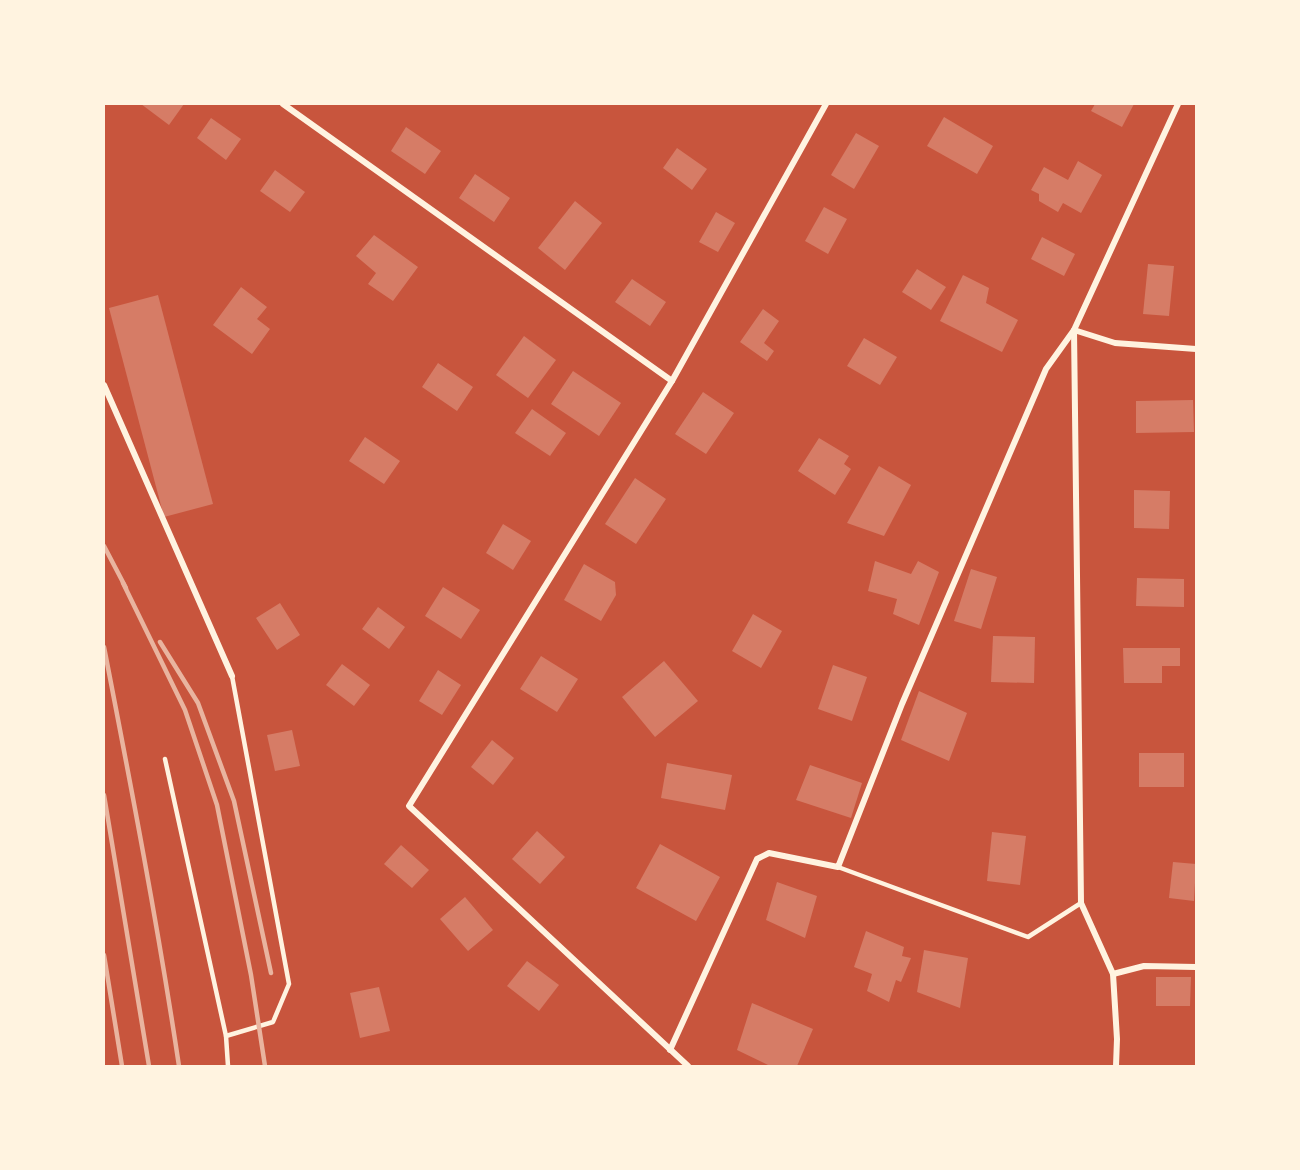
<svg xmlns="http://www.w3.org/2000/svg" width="1300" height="1170" font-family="'Nunito Sans',sans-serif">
<rect width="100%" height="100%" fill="#c8553d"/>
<!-- building -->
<g fill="#d67c66">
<path d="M141,104H184L169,125Z"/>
<path d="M1095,104H1134L1122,127L1091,111Z"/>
<path d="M944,117L993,146L977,174L927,146Z"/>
<path d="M211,118L241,139L226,160L197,138Z"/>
<path d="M406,127L441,151L425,174L391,151Z"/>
<path d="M856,133L879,146L854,189L831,175Z"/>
<path d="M677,148L707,169L692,190L663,168Z"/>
<path d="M1078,161L1102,175L1081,213L1063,203L1058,212L1039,201V194L1031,190L1044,167L1068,180Z"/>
<path d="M275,170L305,192L290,212L260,191Z"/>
<path d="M475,174L510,198L494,222L459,198Z"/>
<path d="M575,201L602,223L565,270L538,248Z"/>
<path d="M824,207L847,219L828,254L805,241Z"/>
<path d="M716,212L735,223L718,252L699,242Z"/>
<path d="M374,235L418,267L393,301L368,284L376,273L356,256Z"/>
<path d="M1042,237L1075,254L1064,276L1031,259Z"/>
<path d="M1148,264L1174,266L1169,316L1143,314Z"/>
<path d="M917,269L946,287L931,310L902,292Z"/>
<path d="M963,275L989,288L986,303L1018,320L1002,352L940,321Z"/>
<path d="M632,279L666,302L650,326L615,302Z"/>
<path d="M241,287L267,307L257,319L270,329L252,354L213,325Z"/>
<path d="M158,295L213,504L164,517L109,308Z"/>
<path d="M763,309L779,321L764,343L774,351L767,361L740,342Z"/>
<path d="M524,336L556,360L528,398L496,375Z"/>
<path d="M864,338L897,357L880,385L847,366Z"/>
<path d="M438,363L473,387L457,411L422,387Z"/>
<path d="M573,371L621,403L599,436L551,404Z"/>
<path d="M703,392L734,413L706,454L675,434Z"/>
<path d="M1193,400L1194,432L1136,433V401Z"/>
<path d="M532,409L566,433L550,456L515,433Z"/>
<path d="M365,437L400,461L384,484L349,461Z"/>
<path d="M819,438L849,456L844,464L851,469L835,495L798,471Z"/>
<path d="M879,466L911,485L884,536L847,523Z"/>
<path d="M635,478L666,499L636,544L605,524Z"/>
<path d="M1134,490L1170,491L1169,529L1134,528Z"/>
<path d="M503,524L531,541L513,570L486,553Z"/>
<path d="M875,561L911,574L918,561L939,572L919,625L893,614L897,599L868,591Z"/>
<path d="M584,564L615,582L616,595L601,621L564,600Z"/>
<path d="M971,569L997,577L981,629L954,621Z"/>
<path d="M1137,578L1184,579V607L1136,606Z"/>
<path d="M443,587L480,610L461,639L425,616Z"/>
<path d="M280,603L300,635L277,650L256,618Z"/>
<path d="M378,607L405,627L389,649L362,629Z"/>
<path d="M753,614L782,631L761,668L732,651Z"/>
<path d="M993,636L1035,637L1034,683L991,682Z"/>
<path d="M1123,648H1180V666H1162V683H1124Z"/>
<path d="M541,656L578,679L557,712L520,689Z"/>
<path d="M664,661L698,701L655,737L622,697Z"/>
<path d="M342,664L370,685L354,706L326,685Z"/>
<path d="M833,665L867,677L852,721L818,709Z"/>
<path d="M438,670L461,685L442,715L419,701Z"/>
<path d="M919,691L967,713L949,761L901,740Z"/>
<path d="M292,730L300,766L275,771L267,735Z"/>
<path d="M492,740L514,758L493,785L471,767Z"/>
<rect x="1139" y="753" width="45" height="34"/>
<path d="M667,763L732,775L725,810L661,798Z"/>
<path d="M810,765L862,783L851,818L796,800Z"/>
<path d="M537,831L565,857L540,884L512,859Z"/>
<path d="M992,832L1026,836L1020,885L987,881Z"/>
<path d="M660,844L720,877L696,921L636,888Z"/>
<path d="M401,845L429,870L412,888L384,864Z"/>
<path d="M1173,862L1196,864L1194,901L1169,898Z"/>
<path d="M777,882L817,896L805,938L766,920Z"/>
<path d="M465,897L493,930L468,951L440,919Z"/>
<path d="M866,931L904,947L902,956L911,958L901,982L896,980L889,1002L867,991L872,974L854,967Z"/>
<path d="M924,950L968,958L960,1008L917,992Z"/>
<path d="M527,961L559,985L539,1011L507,986Z"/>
<path d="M1156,977H1191L1190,1006H1156Z"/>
<path d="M379,987L390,1031L360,1038L350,993Z"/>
<path d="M752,1003L813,1029L797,1066H770L737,1050Z"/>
</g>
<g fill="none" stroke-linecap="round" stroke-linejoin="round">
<!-- service -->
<g stroke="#fff3e0" stroke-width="4.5">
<path d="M165,759L226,1036"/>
<path d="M838,867L1028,937L1081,903"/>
<path d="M228,1066L226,1036L273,1022L289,984L232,676"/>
</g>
<!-- minor -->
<g stroke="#fff3e0" stroke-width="6">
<path d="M283,104L672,381"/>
<path d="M104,385L232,676"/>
<path d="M1113,974L1144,966L1196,967"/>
<path d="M670,1050L757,859L769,853L838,867L902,704L1046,369L1074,330L1115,343L1196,349"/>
<path d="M688,1066L409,806L672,381L826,104"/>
<path d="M1116,1066L1117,1039L1113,974L1081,903L1074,330L1178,104"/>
</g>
<!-- rail -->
<g stroke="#e9b49f" stroke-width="4.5">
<path d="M104,546L126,588"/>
<path d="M123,583L185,710L217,805L251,975L265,1066"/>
<path d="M160,642L198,703L234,801L271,973"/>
<path d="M104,647C131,786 158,926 179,1066"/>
<path d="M104,795L149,1066"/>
<path d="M104,955L122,1066"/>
</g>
</g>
<!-- border -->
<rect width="1300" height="1170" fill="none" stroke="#fff3e0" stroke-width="210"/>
</svg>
